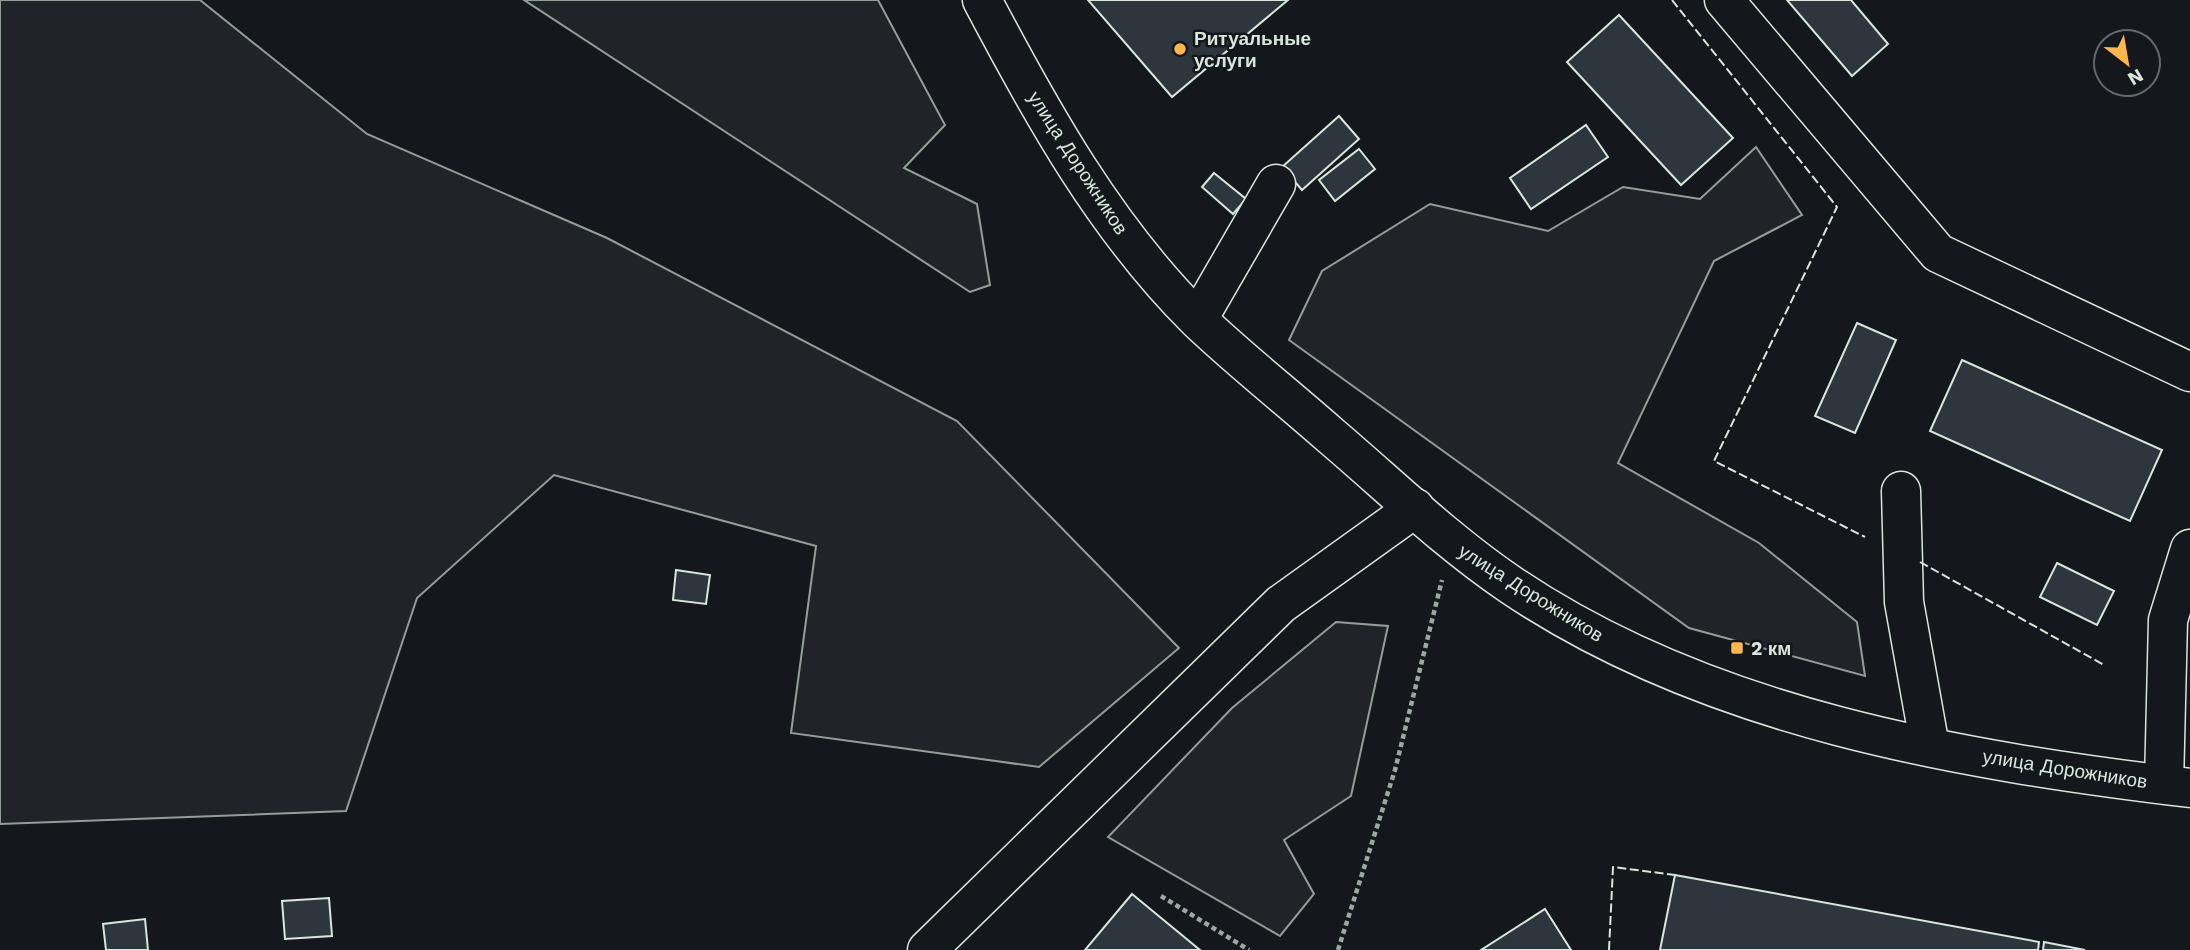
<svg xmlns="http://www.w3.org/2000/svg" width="2190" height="950" font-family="'Work Sans',sans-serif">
<rect width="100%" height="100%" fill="#14181c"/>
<!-- green -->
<g fill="#202428" stroke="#939e99" stroke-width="2">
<path d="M0,0H200L367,134L607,238L957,421L1179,648L1039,767L791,733L816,546L554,475L417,598L346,811L0,824Z"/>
<path d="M524,0H878L945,125L904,168L977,204L990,285L970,292Z"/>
<path d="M1756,147L1802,215L1714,261L1618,463L1759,543L1857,622L1865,676L1689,628L1289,340L1322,271L1430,204L1548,231L1623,187L1700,199Z"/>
<path d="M1336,622L1388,626L1351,796L1284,840L1314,894L1280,936L1108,837L1232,708Z"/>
</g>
<!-- building -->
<g fill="#2c363c" stroke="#d8e6dc" stroke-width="2">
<path d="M1088,0H1288L1172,97Z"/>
<path d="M1787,0H1851L1888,44L1852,76Z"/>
<path d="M1619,15L1733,138L1681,185L1567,62Z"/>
<path d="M1339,116L1359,139L1302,190L1282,167Z"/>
<path d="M1586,125L1608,157L1531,209L1510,178Z"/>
<path d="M1359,149L1375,169L1335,201L1319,180Z"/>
<path d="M1214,173L1246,199L1233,214L1202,187Z"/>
<path d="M1857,323L1896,340L1855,433L1815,416Z"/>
<path d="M1962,360L2162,450L2130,521L1930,431Z"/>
<path d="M2057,563L2114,591L2097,625L2040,597Z"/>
<path d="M676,570L710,575L706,604L673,600Z"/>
<path d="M1675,875L2039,942L2038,950H1660Z"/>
<path d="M1132,894L1200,950H1085Z"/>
<path d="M329,898L332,936L285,939L282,901Z"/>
<path d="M1545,909L1571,950H1481Z"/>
<path d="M145,919L148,950H106L103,924Z"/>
<path d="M2044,942L2085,950H2043Z"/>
</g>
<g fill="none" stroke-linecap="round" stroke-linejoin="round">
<defs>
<g id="minor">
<path d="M982,0C1042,114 1106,229 1198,320C1240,360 1287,397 1330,435C1390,486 1446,541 1511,585C1708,718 1958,760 2190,788"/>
<path d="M1724,0L1938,253L2190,372"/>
<path d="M1198,319L1276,184"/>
<path d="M1901,491L1904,602L1930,747"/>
<path d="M2164,784L2168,620L2190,549"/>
<path d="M927,950L1281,604L1415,508"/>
</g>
</defs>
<!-- minor casing -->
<use href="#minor" stroke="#d8e6dc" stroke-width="41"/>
<!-- path -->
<g stroke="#9da8a2" stroke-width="4.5" stroke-dasharray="5 3.5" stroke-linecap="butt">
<path d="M1161,896L1249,950"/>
<path d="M1338,950L1395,770L1442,580"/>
</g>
<!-- minor -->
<use href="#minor" stroke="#14181c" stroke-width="38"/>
<!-- fence -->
<g stroke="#d8e6dc" stroke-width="2" stroke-dasharray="9 3.5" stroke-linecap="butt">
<path d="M1672,0L1837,207L1714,461L1865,537"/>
<path d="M1920,562L2104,665"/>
<path d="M1609,950L1613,867L1675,875"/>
</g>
</g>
<!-- markers -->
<g fill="#ffb74d" stroke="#14181c" stroke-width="2.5">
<circle cx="1180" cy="49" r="7"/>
<rect x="1730" y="641" width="14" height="14" rx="3.5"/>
</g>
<g text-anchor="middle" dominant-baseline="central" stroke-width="5" stroke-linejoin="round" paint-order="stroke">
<!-- poi labels -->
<g font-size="19" font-weight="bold" fill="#d8e6dc" stroke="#14181c" text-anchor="start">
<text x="1194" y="38">Ритуальные<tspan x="1194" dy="22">услуги</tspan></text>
<text x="1751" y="648">2 км</text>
</g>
<!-- street labels -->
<g font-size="19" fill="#d8e6dc" stroke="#14181c">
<text transform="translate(1078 163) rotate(57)">улица Дорожников</text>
<text transform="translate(1531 593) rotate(32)">улица Дорожников</text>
<text transform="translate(2065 769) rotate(9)">улица Дорожников</text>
</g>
</g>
<!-- north arrow -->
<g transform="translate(2127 63) rotate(149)"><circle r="33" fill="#14181c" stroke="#626a69" stroke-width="2"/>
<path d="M0-5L12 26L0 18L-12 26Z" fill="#ffb74d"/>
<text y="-10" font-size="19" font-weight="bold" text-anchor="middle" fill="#d8e6dc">N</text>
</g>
</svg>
